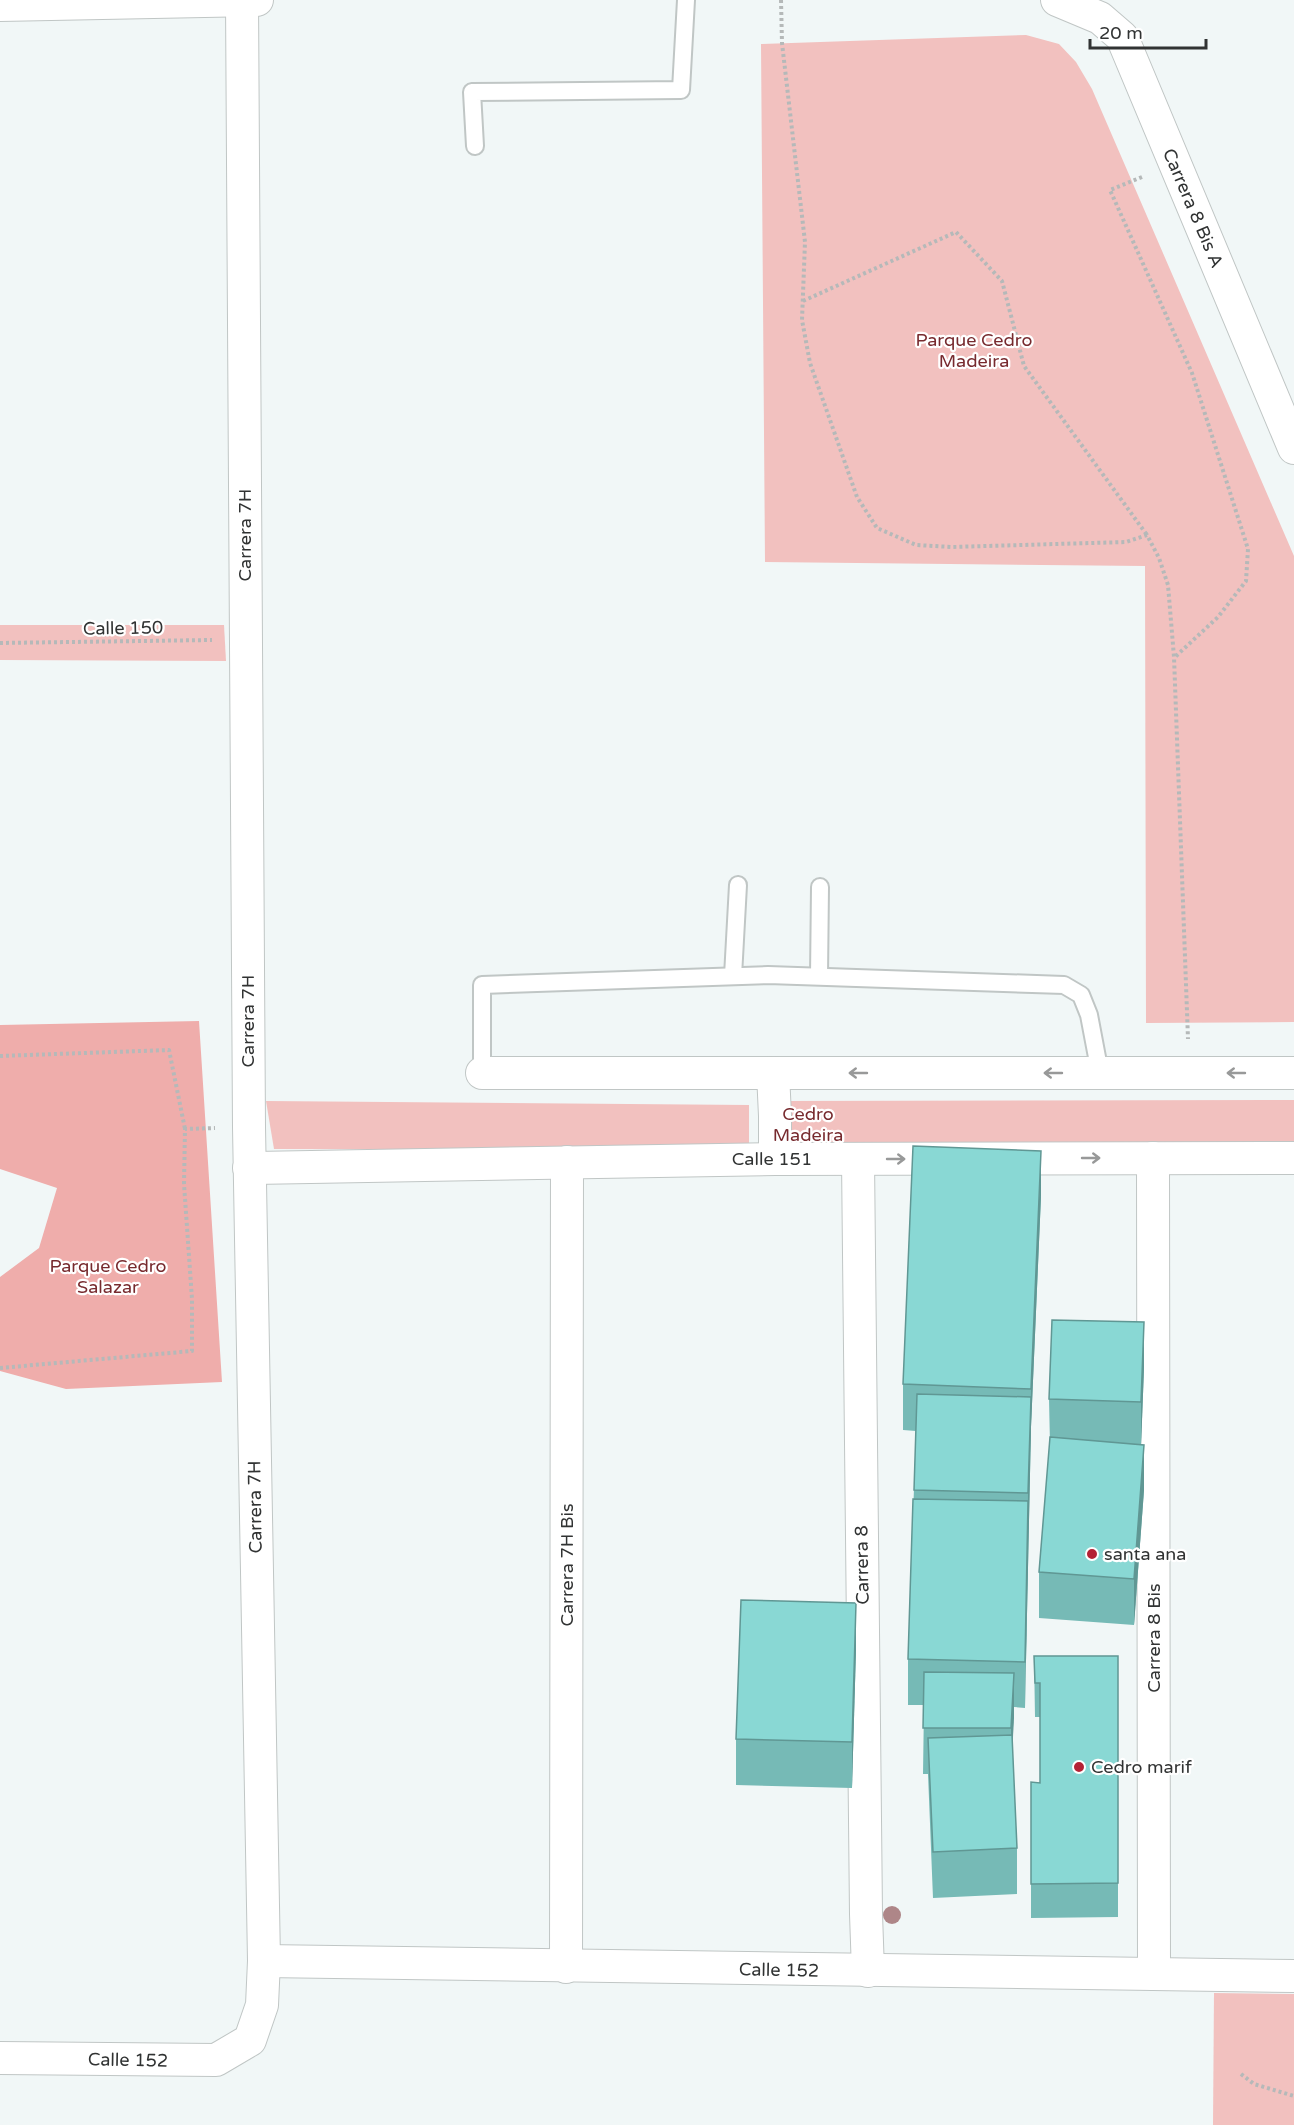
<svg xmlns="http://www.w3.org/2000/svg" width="1294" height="2125" font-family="'Varela Round',sans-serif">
<rect width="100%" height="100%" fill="#f1f7f7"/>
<!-- green -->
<g fill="#f2c1bf">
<path d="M1026,35L1059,44L1076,62L1092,89L1294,556V1022L1146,1023L1145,566L765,562L761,44Z"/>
<path d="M0,625H224L226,661L0,660Z"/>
<path d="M1294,1100V1142L788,1146L781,1101Z"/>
<path d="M266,1101L749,1105V1150L274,1149Z"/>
<path d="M1214,1993L1294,1994V2125H1213Z"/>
</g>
<!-- forest -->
<path fill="#efadab" d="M199,1021L222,1382L66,1389L0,1371V1277L39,1248L57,1188L0,1169V1025Z"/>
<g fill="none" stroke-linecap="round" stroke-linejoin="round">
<defs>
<g id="lane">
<path d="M475,146L472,92L681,90L686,0"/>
<path d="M733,976L738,885"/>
<path d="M819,976L820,887"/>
<path d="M482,1073V985L768,975L1064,985L1081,995L1089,1015L1100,1073"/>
</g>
<g id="street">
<path d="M1057,0L1100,18L1122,37L1294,448"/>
<path d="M0,5L257,0"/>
<path d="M482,1073H1294"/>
<path d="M773,1073L775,1116V1159"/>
<path d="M1153,1158L1154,1974"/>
<path d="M858,1159L866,1914L868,1971"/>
<path d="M249,1168L775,1159L1294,1158"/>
<path d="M264,1961L1294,1976"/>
<path d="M566,1967L567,1162"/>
<path d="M0,2058L216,2060L250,2040L262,2005L264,1961L249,1127L242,0"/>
</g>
</defs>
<!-- lane casing -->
<use href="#lane" stroke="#c0c6c5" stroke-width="20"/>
<!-- street casing -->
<use href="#street" stroke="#c0c6c5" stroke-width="34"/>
<!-- path -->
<g stroke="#b5b9b9" stroke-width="4" stroke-dasharray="3 3" stroke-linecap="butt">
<path d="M781,0L782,43L805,242L802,320L810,363L857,497L877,528L916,545L952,547L1126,542L1147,535L1159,558L1168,585L1174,657L1188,1039"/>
<path d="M1142,177L1110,190L1192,373L1248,549L1246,581L1218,617L1175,657"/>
<path d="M803,301L956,232L1002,281L1024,366L1147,535"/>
<path d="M0,643L212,640"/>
<path d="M0,1056L169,1050L185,1129"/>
<path d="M0,1368L192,1351V1299L184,1184L185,1129L215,1128"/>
<path d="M1241,2074L1254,2084L1294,2096"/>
</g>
<!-- lane -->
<use href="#lane" stroke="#fff" stroke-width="16"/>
<!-- street -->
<use href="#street" stroke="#fff" stroke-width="32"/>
</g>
<!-- trees -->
<circle fill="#ae8688" cx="892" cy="1915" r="9"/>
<!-- wall -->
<g fill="#76bab6">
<path d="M1041,1196L1031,1427L1025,1708L1014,1707L1012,1752L1017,1848V1894L933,1898L928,1774H923L924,1705H908V1659L916,1431L903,1430V1384Z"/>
<path d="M1144,1368L1141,1444L1144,1490L1134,1625L1039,1618V1572L1050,1445L1049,1399Z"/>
<path d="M856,1649L852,1788L736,1785V1739Z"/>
<path d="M1034,1656H1118V1917L1031,1918V1782L1040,1783V1717H1035Z"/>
</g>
<!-- shaded-wall -->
<g fill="#609794">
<path d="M1041,1151V1196L1031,1427L1025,1708L1028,1493L1031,1389Z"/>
<path d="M1144,1322V1368L1141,1448V1402Z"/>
<path d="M1144,1445V1490L1134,1625V1579Z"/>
<path d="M856,1603V1649L852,1788V1742Z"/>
<path d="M1014,1673V1718L1011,1774V1728Z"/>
</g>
<!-- building -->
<g fill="#89d8d4" stroke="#609794" stroke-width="1.5">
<path d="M913,1146L1041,1151L1031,1389L903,1384Z"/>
<path d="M1052,1320L1144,1322L1141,1402L1049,1399Z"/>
<path d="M917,1394L1031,1397L1028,1493L914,1490Z"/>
<path d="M1050,1437L1144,1445L1134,1579L1039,1572Z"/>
<path d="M913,1499L1028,1501L1025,1662L908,1659Z"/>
<path d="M741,1600L856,1603L852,1742L736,1739Z"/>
<path d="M1034,1656H1118V1883L1031,1884V1782L1040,1783V1683H1035Z"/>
<path d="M924,1672L1014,1673L1011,1728H923Z"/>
<path d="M1012,1735L1017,1848L933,1852L928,1738Z"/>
</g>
<!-- one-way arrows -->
<defs><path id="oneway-shaft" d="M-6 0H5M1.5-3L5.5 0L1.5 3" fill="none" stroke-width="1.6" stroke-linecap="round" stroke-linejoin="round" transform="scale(1.5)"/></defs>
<g stroke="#989999">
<use href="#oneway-shaft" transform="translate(858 1073) rotate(180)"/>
<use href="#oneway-shaft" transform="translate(1053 1073) rotate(180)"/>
<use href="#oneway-shaft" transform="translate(1236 1073) rotate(-180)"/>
<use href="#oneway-shaft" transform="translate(1091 1158)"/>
<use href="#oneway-shaft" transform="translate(896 1159)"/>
</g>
<!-- markers -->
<g fill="#b42235" stroke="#fff" stroke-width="2">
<circle cx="1092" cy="1554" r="6"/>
<circle cx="1079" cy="1767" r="6"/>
</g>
<g text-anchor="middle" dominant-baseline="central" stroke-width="4.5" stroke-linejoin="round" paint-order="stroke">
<!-- street labels -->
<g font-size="18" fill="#313333" stroke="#fff">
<text transform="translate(1193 208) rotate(67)">Carrera 8 Bis A</text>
<text transform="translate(245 535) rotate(-90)">Carrera 7H</text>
<text transform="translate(123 628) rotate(-1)">Calle 150</text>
<text transform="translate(248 1021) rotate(-90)">Carrera 7H</text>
<text x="772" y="1159">Calle 151</text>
<text transform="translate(255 1507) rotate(-91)">Carrera 7H</text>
<text transform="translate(567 1565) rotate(-90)">Carrera 7H Bis</text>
<text transform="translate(862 1565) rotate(-91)">Carrera 8</text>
<text transform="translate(1154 1638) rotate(-90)">Carrera 8 Bis</text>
<text transform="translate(779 1970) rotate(1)">Calle 152</text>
<text transform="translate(128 2060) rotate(1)">Calle 152</text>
</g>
<!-- park labels -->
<g font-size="18" fill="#772a2e" stroke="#fff">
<text x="974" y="340">Parque Cedro<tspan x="974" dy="21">Madeira</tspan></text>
<text x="808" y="1114">Cedro<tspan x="808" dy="21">Madeira</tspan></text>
<text x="108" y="1266">Parque Cedro<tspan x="108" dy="21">Salazar</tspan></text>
</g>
<!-- poi labels -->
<g font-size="18" fill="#313333" stroke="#fff" text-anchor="start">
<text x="1104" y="1554">santa ana</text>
<text x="1091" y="1767">Cedro marif</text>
</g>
</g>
<!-- scale -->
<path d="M1090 39v9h116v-9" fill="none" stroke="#313333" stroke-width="3"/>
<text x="1099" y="39" font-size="18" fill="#313333" stroke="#ffffff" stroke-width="4.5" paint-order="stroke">20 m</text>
</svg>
